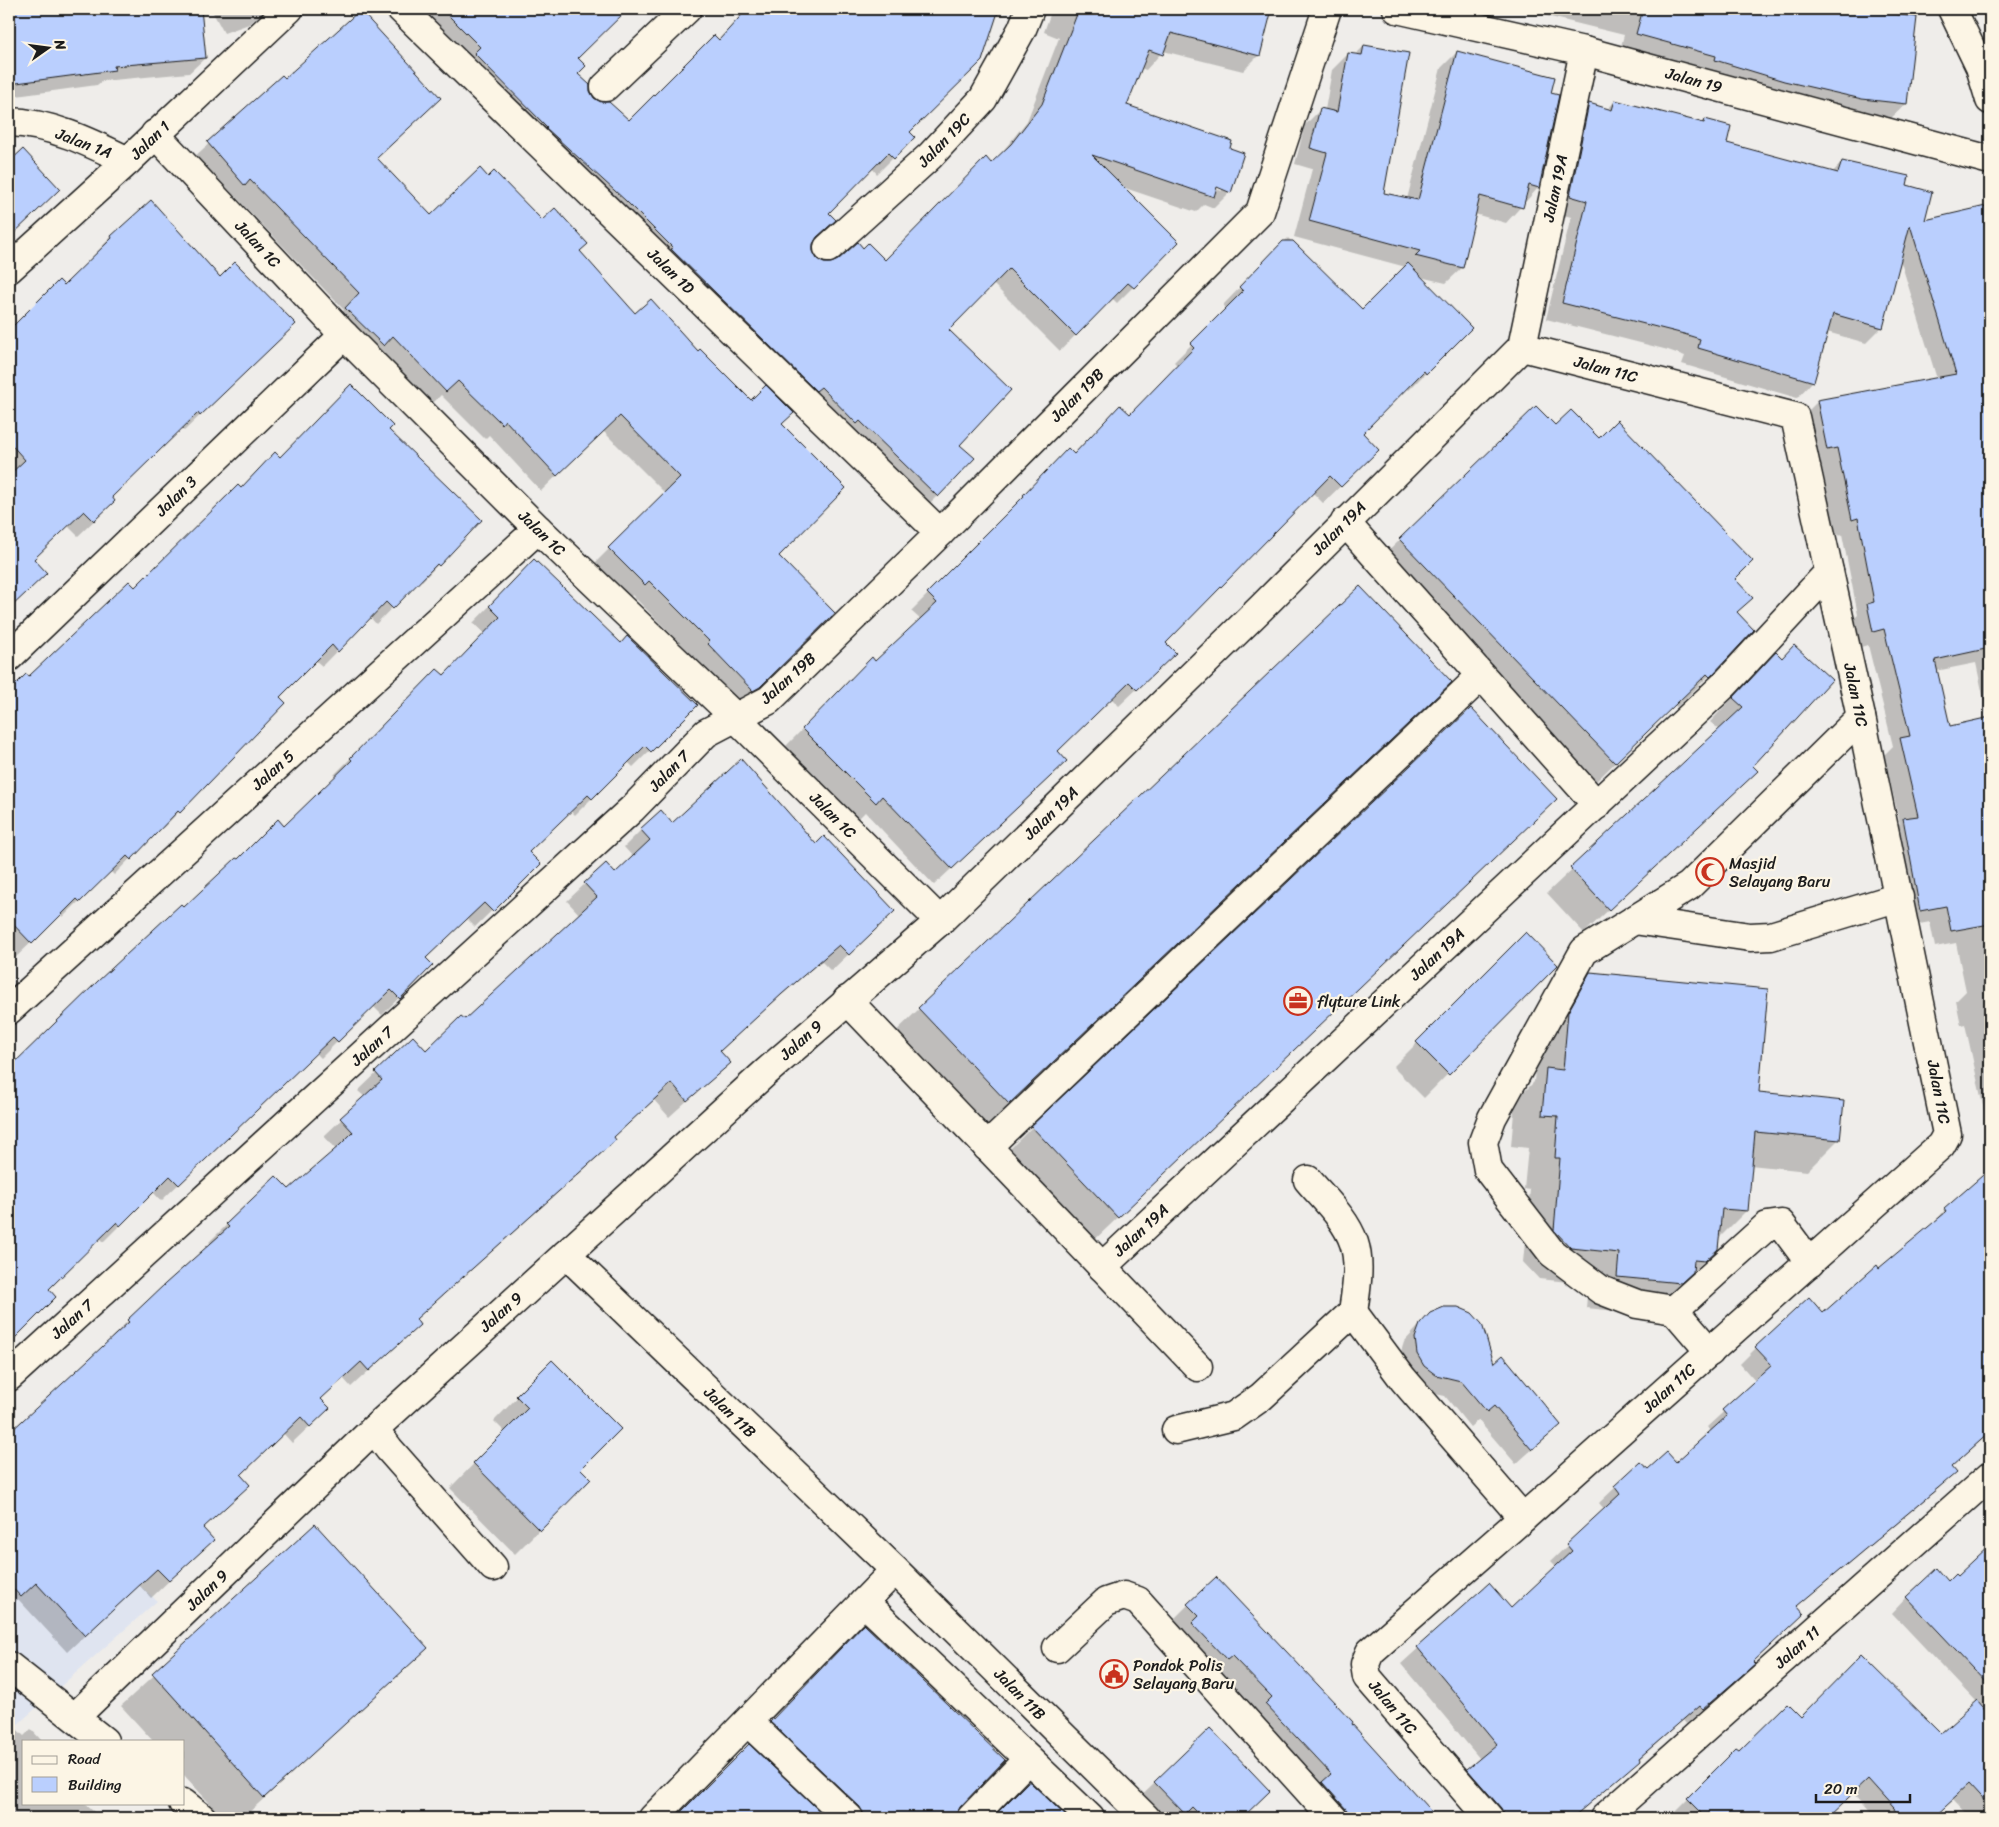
<svg xmlns="http://www.w3.org/2000/svg" width="1999" height="1827" font-family="Sriracha,sans-serif">
<rect width="100%" height="100%" fill="#efedea"/>
<filter id="ink" filterUnits="userSpaceOnUse"><feTurbulence type="fractalNoise" baseFrequency=".02" numOctaves="2"/><feDisplacementMap in="SourceGraphic" scale="10" xChannelSelector="R" yChannelSelector="G"/><feConvolveMatrix kernelMatrix="1 2 1 2 8 2 1 2 1" color-interpolation-filters="sRGB"/></filter>
<g filter="url(#ink)">
<!-- built -->
<path fill="#dfe4f0" d="M9,1467L157,1601L9,1732Z"/>
<!-- shadow -->
<g fill="#0003" fill-rule="evenodd">
<path d="M9,9H200L205,58L189,73L102,81L97,85L9,97Z"/>
<path d="M211,9H268L249,24L224,33Z"/>
<path d="M410,9H626L577,58L576,74L593,99L629,122L718,41L747,9H987L909,132L914,137L877,174L872,168L827,213L812,243L811,251L815,259L823,264L831,265L863,250L884,261L995,161L1027,121L1059,38L1044,32L1052,9H1271L1259,55L1243,71L1163,51L1146,70L1140,68L1126,106L1229,148L1230,192L1214,208L1204,204L1196,212L1122,187L1178,242L1117,303L1112,298L1060,351L993,284L947,330L959,445L937,496L921,512ZM1212,184L1222,188V191L1211,187Z"/>
<path d="M1518,9H1862L1861,11L1906,104L1889,120L1620,50L1624,35Z"/>
<path d="M1364,46L1382,194L1407,199L1441,68L1457,52L1549,94L1538,188L1506,223L1475,214L1462,268L1446,283L1420,277L1470,328L1409,390L1406,387L1362,433L1378,450L1323,503L1312,492L1164,643L1157,670L1119,706L1111,698L1056,751L1066,761L934,885L865,812L858,819L786,746L872,659L875,662L921,620L911,611L1008,514L1007,513L1051,467L1073,455L1130,416L1178,366L1174,362L1227,309L1223,305L1288,238L1362,311L1406,267L1294,237L1312,169L1295,164L1305,125L1321,109L1325,110L1332,70L1348,54L1355,55Z"/>
<path d="M282,77L375,159L431,217L542,222L579,252L635,315L698,353L751,402L781,424L777,556L834,613L742,703L736,706L693,660L695,658L632,595L628,600L593,565L665,493L603,431L541,491L489,435L485,439L441,395L429,407L330,324L344,310L234,195L228,200L192,159Z"/>
<path d="M1615,101L1701,124L1705,120L1725,143L1832,173L1842,162L1905,186L1923,222L1990,206V1138L1965,1024L1961,1025L1956,1001L1966,991L1956,943L1935,947L1930,922L1904,927L1887,836L1900,823L1884,755L1893,746L1868,645L1857,648L1851,621L1858,615L1842,534L1836,535L1821,464L1811,466L1802,417L1818,401L1937,379L1900,259L1882,327L1866,343L1827,332L1813,381L1797,398L1682,364L1685,356L1668,350L1546,319L1571,217L1554,212L1573,121L1589,105L1607,110ZM1976,663L1988,719L1949,728L1936,671Z"/>
<path d="M23,151L29,218L9,237V163Z"/>
<path d="M151,201L278,340L184,431L181,428L111,497L98,517L78,536L68,526L32,560L45,573L9,608V332L59,282L64,287L111,237Z"/>
<path d="M388,430L481,520L422,581L420,579L376,624L370,617L322,666L315,660L278,697L285,703L163,828L162,826L114,875L110,871L63,917L61,914L15,958L9,952V693L26,676L29,678L135,589L241,489L279,458Z"/>
<path d="M1400,540L1733,579L1736,612L1713,672L1677,707L1674,705L1583,794L1368,571Z"/>
<path d="M518,577L621,645L696,705L633,767L628,762L575,815L571,811L528,853L539,864L475,927L467,919L425,959L431,965L382,1015L373,1006L321,1058L316,1053L161,1201L153,1192L103,1242L99,1238L47,1289L55,1297L9,1342V1070L98,982L237,861L284,827L336,778L334,775L437,671L444,677L485,634L473,623Z"/>
<path d="M1752,677L1751,766L1732,794L1584,933L1547,893L1720,730L1710,722Z"/>
<path d="M1419,714L977,1135L887,1040L919,1009Z"/>
<path d="M1555,799L1086,1248L1001,1158L1032,1127Z"/>
<path d="M672,824L876,928L831,971L821,961L763,1011L719,1052L729,1063L669,1117L654,1100L613,1137L615,1140L598,1157L415,1320L419,1325L351,1387L343,1378L320,1400L311,1425L292,1443L283,1433L240,1475L231,1502L202,1529L212,1540L151,1598L139,1585L67,1652L18,1599L9,1608V1425L13,1430L112,1339L111,1338L128,1321L212,1244L209,1242L276,1177L289,1191L336,1150L324,1136L365,1097L358,1091L413,1038L426,1051L465,1021L580,915L567,901L606,864L615,874L633,857L624,847L641,830Z"/>
<path d="M1526,934L1556,965L1424,1098L1393,1067Z"/>
<path d="M1591,973L1757,1094L1839,1139L1807,1171L1750,1165L1746,1211L1718,1239L1717,1249L1648,1314L1586,1308L1588,1284L1539,1279L1523,1262L1530,1190L1524,1189L1528,1148L1511,1146L1515,1101L1534,1082L1537,1044L1559,1005Z"/>
<path d="M1990,1170V1433L1950,1468L1954,1473L1938,1489L1796,1607L1737,1680L1686,1724L1683,1720L1573,1818H1478L1452,1786L1480,1759L1401,1664L1489,1584L1511,1610L1557,1567L1551,1561L1605,1510L1599,1503L1640,1464L1648,1471L1676,1464L1711,1432L1707,1427L1756,1382L1740,1364L1756,1348L1823,1315L1930,1227L1945,1210Z"/>
<path d="M1430,1314L1494,1365L1559,1425L1516,1464L1478,1420L1470,1427L1445,1396L1420,1391L1400,1355L1404,1342Z"/>
<path d="M552,1362L580,1469L590,1479L515,1554L450,1488L505,1432L494,1421Z"/>
<path d="M315,1526L426,1648L243,1818H223L184,1775V1741H153L121,1706Z"/>
<path d="M1990,1547V1818H1970L1953,1800L1932,1818H1874L1851,1793L1825,1818H1676L1672,1815L1736,1751L1738,1753L1800,1718L1940,1735L1976,1702L1892,1613L1907,1597L1957,1578Z"/>
<path d="M1188,1605L1350,1724L1435,1818H1318L1169,1624Z"/>
<path d="M841,1649L958,1807L955,1818H675L748,1746Z"/>
<path d="M9,1722L24,1736L31,1729L42,1741H24V1803H84L101,1818H9Z"/>
<path d="M1028,1783H1029L1066,1818H993Z"/>
<path d="M1155,1783L1269,1791L1241,1818H1142L1131,1806Z"/>
</g>
<!-- building -->
<g fill="#bacffe" stroke="#1c1c1c">
<path d="M9,9H201L206,58L114,66L115,70L9,84Z"/>
<path d="M442,9H628L578,58L586,66L578,74L590,85V91L594,98L601,102H609L629,120L714,35L719,40L747,9H999L982,61L910,132L915,137L894,159L888,153L829,213L836,220L817,237L813,244V251L817,259L824,263H831L838,260L858,242L863,248L868,243L885,260L986,157L991,163L1011,144L1042,104L1079,9H1272L1260,56L1171,33L1163,55L1149,50L1127,105L1232,141L1230,148L1244,153L1231,193L1217,187L1214,197L1092,155L1179,242L1134,288L1128,283L1076,336L1009,269L949,330L1011,390L960,445L975,458L938,497L860,421L857,424L821,387L816,391L671,249L673,248L626,201L546,128L547,127L474,53L480,47Z"/>
<path d="M1643,9H1851L1917,17L1907,104L1862,99L1784,81L1715,60L1716,56L1636,34Z"/>
<path d="M360,10L441,98L377,158L431,215L480,168L488,177L494,171L542,220L555,208L588,244L580,251L635,313L651,299L698,351L700,349L751,400L766,385L794,413L782,424L846,488L779,556L835,613L760,687L753,691L708,644L710,642L649,581L645,585L608,548L680,477L620,416L557,476L505,420L502,424L458,381L446,392L393,336L384,346L345,308L359,293L250,180L245,186L207,142L282,75L285,78Z"/>
<path d="M1364,45L1409,53L1384,193L1418,200L1457,51L1555,77L1551,93L1559,95L1539,188L1529,185L1523,208L1480,196L1463,268L1415,256L1420,251L1309,221L1327,153L1310,148L1320,108L1337,112L1348,53L1362,55Z"/>
<path d="M1615,100L1704,123L1705,119L1731,126L1727,143L1838,173L1842,161L1909,176L1907,185L1932,192L1925,220L1990,205V648L1935,660L1950,726L1990,717V924L1951,931L1946,906L1920,911L1903,818L1918,816L1900,738L1910,736L1884,629L1873,632L1867,604L1874,602L1858,518L1852,520L1837,448L1827,450L1817,400L1956,374L1910,225L1883,328L1833,314L1814,382L1698,348L1700,339L1684,334L1562,303L1587,201L1570,196L1589,103L1612,110Z"/>
<path d="M23,149L60,189L9,238V162Z"/>
<path d="M151,200L220,277L235,262L296,324L200,416L198,413L112,497L115,501L94,521L84,511L34,559L47,573L9,609V475L25,460L9,442V330L59,280L64,285L112,238L111,236Z"/>
<path d="M1283,241H1293L1362,309L1408,263L1472,328L1426,374L1424,371L1363,433L1379,450L1341,487L1330,476L1166,643L1176,653L1137,690L1129,682L1058,751L1067,761L952,869L882,796L876,803L802,729L872,657L875,661L937,603L927,593L1024,496L1023,495L1068,448L1074,454L1120,405L1130,414L1194,348L1190,344L1243,291L1239,287Z"/>
<path d="M351,384L393,426L389,430L482,520L439,566L437,564L393,609L386,602L338,652L332,645L280,697L286,703L180,813L178,811L131,860L127,856L80,902L77,899L32,944L9,920V691L26,674L29,676L129,581L135,587L238,485L241,488L275,452L280,457Z"/>
<path d="M1536,406L1555,425L1571,410L1599,438L1617,420L1753,561L1735,579L1753,598L1737,612L1754,630L1714,673L1710,677L1707,674L1615,763L1399,539Z"/>
<path d="M534,559L621,643L627,636L698,705L651,752L645,746L592,799L588,795L529,852L541,864L493,912L484,903L426,958L433,965L400,999L391,990L338,1042L333,1037L179,1185L170,1176L120,1226L117,1222L49,1289L56,1297L9,1344V1068L98,981L181,904L184,907L236,858L238,859L278,819L284,826L352,760L350,758L437,669L444,675L500,617L489,606Z"/>
<path d="M1360,586L1452,682L1009,1104L918,1008Z"/>
<path d="M1794,645L1832,680L1753,766L1758,771L1609,910L1570,868L1743,707L1733,698L1776,652L1782,658Z"/>
<path d="M1471,708L1557,799L1118,1218L1031,1126Z"/>
<path d="M741,759L816,844L824,836L895,911L849,955L839,945L782,994L720,1051L731,1063L687,1101L672,1083L614,1137L616,1140L416,1319L420,1325L369,1371L361,1362L321,1399L330,1408L310,1427L301,1417L241,1475L250,1485L203,1528L214,1540L169,1581L157,1569L85,1636L36,1583L21,1597L9,1584V1433L129,1322L127,1320L165,1284L229,1227L226,1224L276,1176L289,1189L340,1145L353,1132L340,1118L382,1080L375,1072L413,1036L426,1050L461,1016L465,1019L597,897L584,883L606,863L615,873L650,840L640,829L661,810L672,823Z"/>
<path d="M1526,932L1558,965L1449,1075L1416,1042Z"/>
<path d="M1590,972L1768,989L1759,1092L1844,1101L1840,1140L1755,1132L1748,1211L1722,1209L1718,1249L1705,1261L1694,1260L1693,1272L1681,1283L1617,1277L1619,1253L1571,1248L1554,1230L1560,1158H1555L1558,1116L1542,1115L1546,1068L1563,1070L1568,1012Z"/>
<path d="M1990,1169V1432L1951,1467L1956,1473L1797,1606L1804,1614L1753,1662L1755,1664L1703,1709L1700,1705L1639,1758L1640,1760L1572,1818H1506L1501,1808L1467,1769L1497,1744L1417,1647L1489,1583L1511,1608L1572,1551L1566,1544L1620,1494L1614,1486L1640,1462L1648,1469L1667,1452L1676,1462L1727,1416L1722,1410L1772,1365L1755,1347L1809,1297L1823,1313L1877,1265L1879,1268L1946,1212L1944,1209Z"/>
<path d="M1444,1307H1458L1472,1313L1482,1324L1494,1363L1503,1355L1561,1425L1532,1450L1494,1406L1487,1412L1461,1381L1436,1375L1424,1366L1417,1354L1415,1338L1420,1324L1430,1313Z"/>
<path d="M552,1360L621,1429L581,1469L591,1479L540,1531L473,1463L528,1408L516,1396Z"/>
<path d="M315,1524L428,1648L264,1798L152,1673Z"/>
<path d="M1990,1545V1686L1906,1597L1937,1568L1948,1581L1955,1574L1957,1576Z"/>
<path d="M1216,1577L1353,1722L1352,1724L1437,1818H1354L1322,1782L1331,1774L1265,1704L1272,1697L1232,1656L1227,1660L1192,1623L1199,1616L1187,1604Z"/>
<path d="M864,1624L1005,1760L960,1807L956,1818H864L860,1807L770,1722Z"/>
<path d="M1861,1655L1940,1733L1977,1700L1990,1715V1808L1969,1785L1933,1818H1903L1868,1779L1827,1818H1707L1687,1798L1736,1749L1739,1751L1787,1704L1800,1717Z"/>
<path d="M1210,1728L1270,1791L1242,1818H1203L1192,1807L1185,1814L1154,1782Z"/>
<path d="M749,1744L827,1818H675Z"/>
<path d="M1028,1782H1030L1068,1818H992Z"/>
</g>
<g fill="none" stroke-linecap="round" stroke-linejoin="round">
<defs>
<g id="minor">
<path d="M401,9L940,533"/>
<path d="M1397,9L1584,51L1990,160"/>
<path d="M1952,9L1980,67L1990,100"/>
<path d="M605,87L687,9"/>
<path d="M9,122C51,123 91,143 128,161"/>
<path d="M155,134L344,335L538,529L735,717L940,921"/>
<path d="M828,248L930,156L983,99L1022,29L1030,9"/>
<path d="M9,269L128,161L289,9"/>
<path d="M1345,522L1597,805"/>
<path d="M9,657L344,335"/>
<path d="M1634,920L1750,937L1771,936L1899,897"/>
<path d="M847,1000L1198,1367"/>
<path d="M9,1010L538,529"/>
<path d="M987,1147L1481,676"/>
<path d="M1308,1180C1324,1199 1346,1219 1354,1243C1361,1264 1356,1291 1353,1312"/>
<path d="M566,1254L895,1570L1146,1818"/>
<path d="M1102,1267L1725,684L1829,572"/>
<path d="M1674,1310L1767,1226L1781,1224L1810,1263"/>
<path d="M1710,1352L1674,1310L1637,1304L1601,1290L1552,1253L1488,1170L1483,1142L1492,1118L1584,951L1689,886L1861,717"/>
<path d="M9,1377L632,809L706,733L769,700L940,533L1260,212L1327,9"/>
<path d="M374,1429L389,1449L493,1567"/>
<path d="M1176,1430L1234,1416L1261,1397L1353,1312L1403,1379L1523,1518"/>
<path d="M864,1602L1090,1818"/>
<path d="M1057,1648L1106,1602L1124,1596L1138,1601L1333,1818"/>
<path d="M9,1666L104,1741"/>
<path d="M75,1717L374,1429L765,1073L940,921L1261,608L1522,347L1584,51"/>
<path d="M748,1722L849,1818"/>
<path d="M183,1803L202,1818"/>
<path d="M653,1818L895,1570"/>
<path d="M971,1818L1028,1759"/>
<path d="M1489,1818L1367,1677L1365,1664L1370,1652L1523,1518L1941,1145L1947,1134L1861,717L1795,417L1522,347"/>
<path d="M1604,1818L1990,1476"/>
</g>
</defs>
<!-- minor casing -->
<use href="#minor" stroke="#1c1c1c" stroke-width="31"/>
<!-- minor -->
<use href="#minor" stroke="#fcf5e5" stroke-width="28"/>
</g>
</g>
<!-- icons -->
<defs>
<symbol id="mosque-ring" viewBox="-11 -11 22 22"><circle r="9.5" fill="#fcf5e5" stroke="#c8321e" stroke-width="1.5"/><path d="M3.5-4.9A6 6 0 1 0 3.5 4.9A5 5 0 1 1 3.5-4.9Z" fill="#c8321e"/></symbol>
<symbol id="office-ring" viewBox="-11 -11 22 22"><circle r="9.5" fill="#fcf5e5" stroke="#c8321e" stroke-width="1.5"/><path d="M-6-3h4V-5.5h4V-3h4V5H-6ZM-1-4.5V-3h2v-1.5ZM-6 0V1H6V0Z" fill="#c8321e"/></symbol>
<symbol id="civic-ring" viewBox="-11 -11 22 22"><circle r="9.5" fill="#fcf5e5" stroke="#c8321e" stroke-width="1.5"/><path d="M-.6-6.5H3V-4.5H.6V-3L4-1V1h2V6H-6V1h2V-1L-.6-3ZM-1.2 2.5V6h2.4V2.5Z" fill="#c8321e"/></symbol>
</defs>
<g fill-rule="evenodd">
<use href="#mosque-ring" x="1694" y="856" width="32" height="32"/>
<use href="#office-ring" x="1282" y="985" width="32" height="32"/>
<use href="#civic-ring" x="1098" y="1658" width="32" height="32"/>
</g>
<g text-anchor="middle" dominant-baseline="central" stroke-width="4.5" stroke-linejoin="round" paint-order="stroke">
<!-- street labels -->
<g font-size="16" fill="#1c1c1c" stroke="#fcf5e5">
<text transform="translate(1694 80) rotate(15)">Jalan 19</text>
<text transform="translate(150 140) rotate(-44)">Jalan 1</text>
<text transform="translate(944 140) rotate(-46)">Jalan 19C</text>
<text transform="translate(84 143) rotate(21)">Jalan 1A</text>
<text transform="translate(1555 188) rotate(-78)">Jalan 19A</text>
<text transform="translate(258 244) rotate(47)">Jalan 1C</text>
<text transform="translate(671 271) rotate(44)">Jalan 1D</text>
<text transform="translate(1606 369) rotate(15)">Jalan 11C</text>
<text transform="translate(1077 395) rotate(-45)">Jalan 19B</text>
<text transform="translate(176 496) rotate(-44)">Jalan 3</text>
<text transform="translate(1339 528) rotate(-45)">Jalan 19A</text>
<text transform="translate(542 533) rotate(44)">Jalan 1C</text>
<text transform="translate(788 678) rotate(-42)">Jalan 19B</text>
<text transform="translate(1856 695) rotate(78)">Jalan 11C</text>
<text transform="translate(273 770) rotate(-42)">Jalan 5</text>
<text transform="translate(669 771) rotate(-46)">Jalan 7</text>
<text transform="translate(1051 813) rotate(-44)">Jalan 19A</text>
<text transform="translate(833 815) rotate(45)">Jalan 1C</text>
<text transform="translate(1437 954) rotate(-43)">Jalan 19A</text>
<text transform="translate(801 1040) rotate(-42)">Jalan 9</text>
<text transform="translate(372 1046) rotate(-42)">Jalan 7</text>
<text transform="translate(1939 1092) rotate(79)">Jalan 11C</text>
<text transform="translate(1141 1230) rotate(-43)">Jalan 19A</text>
<text transform="translate(501 1312) rotate(-42)">Jalan 9</text>
<text transform="translate(72 1319) rotate(-42)">Jalan 7</text>
<text transform="translate(1669 1388) rotate(-42)">Jalan 11C</text>
<text transform="translate(730 1412) rotate(44)">Jalan 11B</text>
<text transform="translate(207 1590) rotate(-44)">Jalan 9</text>
<text transform="translate(1797 1647) rotate(-42)">Jalan 11</text>
<text transform="translate(1020 1694) rotate(45)">Jalan 11B</text>
<text transform="translate(1393 1707) rotate(50)">Jalan 11C</text>
</g>
<!-- poi labels -->
<g font-size="16" fill="#1c1c1c" stroke="#fcf5e5" text-anchor="start">
<text x="1729" y="863">Masjid<tspan x="1729" dy="18">Selayang Baru</tspan></text>
<text x="1317" y="1001">flyture Link</text>
<text x="1133" y="1665">Pondok Polis<tspan x="1133" dy="18">Selayang Baru</tspan></text>
</g>
</g>
<!-- margin -->
<rect width="1999" height="1827" fill="none" stroke="#fcf5e5" stroke-width="30"/>
<rect x="15" y="15" width="1969" height="1797" fill="none" stroke="#1c1c1c" stroke-width="2" filter="url(#ink)"/>
<!-- legend -->
<rect x="22" y="1740" width="162" height="65" fill="#fcf5e5" stroke="#a29e95"/>
<rect x="32" y="1756" width="25" height="8" fill="#fcf5e5" stroke="#a29e95"/>
<text x="68" y="1764" font-size="15" fill="#1c1c1c">Road</text>
<rect x="32" y="1777" width="25" height="15" fill="#bacffe" stroke="#a29e95"/>
<text x="68" y="1790" font-size="15" fill="#1c1c1c">Building</text>
<!-- north arrow -->
<g transform="translate(48 48) rotate(76)" stroke="#fcf5e5" stroke-width="4" paint-order="stroke">
<path d="M0-4L9 19L0 12L-9 19Z" fill="#1c1c1c"/>
<text y="-8" font-size="14" font-weight="bold" text-anchor="middle" fill="#1c1c1c">N</text>
</g>
<!-- scale -->
<path d="M1816 1794v8h94v-8" fill="none" stroke="#1c1c1c" stroke-width="2.5"/>
<text x="1824" y="1794" font-size="15" fill="#1c1c1c" stroke="#fcf5e5" stroke-width="4" paint-order="stroke">20 m</text>
</svg>
